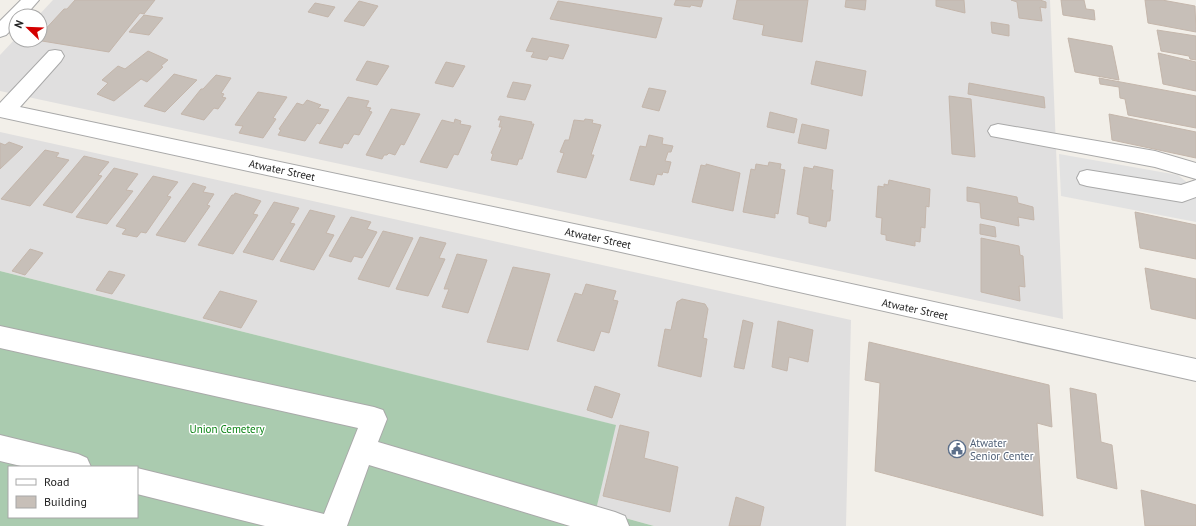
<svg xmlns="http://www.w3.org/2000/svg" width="1196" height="526" font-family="'PT Sans',sans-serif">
<rect width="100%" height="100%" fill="#f2efe9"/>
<!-- residential -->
<g fill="#e0dfdf">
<path d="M53,0H1050L1063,319L0,91V55L16,38V40H40V16H38Z"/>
<path d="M0,132L851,320L846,526H654L596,510L615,425L0,271Z"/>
</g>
<!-- cemetery -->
<path fill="#aacbaf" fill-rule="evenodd" d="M0,271L616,425L596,510L654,526H0ZM9,467H137V517H9Z"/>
<!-- parking -->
<path fill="#e2e2e2" d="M1059,154L1178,175L1196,190V222L1061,196Z"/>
<!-- building -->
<g fill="#c7bfb8" stroke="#c4b6ab">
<path d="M75,0H155L144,14L140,13L109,52L36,40H40V35L64,9H67Z"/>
<path d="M676,0H703L701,7L691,5L690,7L674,5Z"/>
<path d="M737,0H808L802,42L762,35L764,25L733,19Z"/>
<path d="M846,0H866L865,10L845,7Z"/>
<path d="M936,0H964L965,13L936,6Z"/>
<path d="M1011,0H1040L1046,2V8L1040,7L1042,21L1019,18L1017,2Z"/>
<path d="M1061,0H1084L1086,9L1094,10L1095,20L1063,15Z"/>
<path d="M1145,0H1162L1195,6L1196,32L1148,23Z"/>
<path d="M359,1L378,6L364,26L344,21Z"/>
<path d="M558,1L662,18L656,38L550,19Z"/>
<path d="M315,3L335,7L328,17L308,12Z"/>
<path d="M144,15L163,18L149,35L129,32Z"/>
<path d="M991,22L1009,25V36L992,33Z"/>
<path d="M1157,30L1196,36V60L1190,59L1189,56L1161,51Z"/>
<path d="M532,38L569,45L563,59L549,56L547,60L531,57L534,52L526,51Z"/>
<path d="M1068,38L1112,46L1119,80L1075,72Z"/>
<path d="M148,51L168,60L161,66L163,67L147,82L141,79L114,101L97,94L108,83L102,80L118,66L125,69Z"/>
<path d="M1158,53L1196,62V91L1163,84Z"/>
<path d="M367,61L389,66L377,85L356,80Z"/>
<path d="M816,61L866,71L862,96L811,84Z"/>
<path d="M446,62L465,66L453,87L435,83Z"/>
<path d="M174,74L197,80L165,112L144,106Z"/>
<path d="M216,75L231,78L221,93L224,94L222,97L226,98L218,109L214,108L204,120L181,114L201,89H203Z"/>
<path d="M1099,78L1196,96V128L1128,115L1125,99L1120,98L1119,87L1100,84Z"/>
<path d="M513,82L531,85L525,100L507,97Z"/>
<path d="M969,83L1044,97L1045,108L968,94Z"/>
<path d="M649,88L666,91L659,111L642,107Z"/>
<path d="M258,92L287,97L273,118L276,119L263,138L239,133L243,126L235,125Z"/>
<path d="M949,96L971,99L975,157L952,154Z"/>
<path d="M348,97L369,101L366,107L371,108L369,111L372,112L359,135L354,134L348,144L344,143L342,148L319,143Z"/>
<path d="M307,100L321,105L318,108L329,110L320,124L317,123L305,141L278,135L281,130L279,129L297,103L303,105Z"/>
<path d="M391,109L420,114L404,145L401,144L395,155L389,153L387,155H384L382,159L366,155Z"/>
<path d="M770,112L797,119L794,133L767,127Z"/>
<path d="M1109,114L1196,132V158L1112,140Z"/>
<path d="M500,116L532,122L531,124H534L522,159H519L517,165L491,160L493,154L491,153L502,127H499L501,120H498Z"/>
<path d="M455,119L461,121L460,124L471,126L458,155L454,154L447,168L420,162L442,120L454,123Z"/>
<path d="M585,119L593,120L592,123L601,125L591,155H594L586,178L557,172L564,153L560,152L565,140H569L574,120L584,121Z"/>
<path d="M802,124L829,130L826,149L798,143Z"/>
<path d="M649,135L663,138L662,144L673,146L671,152H668L665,161L671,162L668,173L663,172L662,175L657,174L654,185L630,180L640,146L646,147Z"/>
<path d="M9,142L23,147L0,169V143L5,145Z"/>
<path d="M45,150L59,153L56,157L69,160L30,206L1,199Z"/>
<path d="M84,156L109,162L98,175L102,176L72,213L43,205Z"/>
<path d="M769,162L781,164L780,169L785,170L778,214L775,213V218L743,212L751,169L755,170L756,164L768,166Z"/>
<path d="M706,164L740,173L733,211L692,202L701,165L706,166Z"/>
<path d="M814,166L833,170L831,190H833L830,221H827L826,227L809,223V217L797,214L804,167L813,169Z"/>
<path d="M114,168L138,174L126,190L133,191L107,224L76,217Z"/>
<path d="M153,176L178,182L167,196L171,197L146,233L141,232L137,237L122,234L126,229L116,226Z"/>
<path d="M889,180L930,189L929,207L926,206L925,228L921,227L920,242L915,241V246L886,240V235L881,234L882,218L876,217L878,186L884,187V184L888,185Z"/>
<path d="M193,183L206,187L203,192L214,194L207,205L210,206L185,242L156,235Z"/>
<path d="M967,187L1017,197L1018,203L1033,207L1034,220L1018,217L1019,226L981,218L980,203L967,201Z"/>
<path d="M235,193L261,201L253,214L258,215L233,254L198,245L232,195H234Z"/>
<path d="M274,202L299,208L290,223L295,224L273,260L243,252Z"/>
<path d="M310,210L335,216L326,233L334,235L314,270L280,261Z"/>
<path d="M1135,212L1196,225V259L1140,248Z"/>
<path d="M351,217L371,222L367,229L377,232L362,258L354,256L351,262L329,256Z"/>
<path d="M980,224L995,227L996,237L980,234Z"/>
<path d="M383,231L413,238L389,287L358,279Z"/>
<path d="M420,237L446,243L439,258L445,259L428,296L396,289Z"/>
<path d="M981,238L1019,246L1020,255L1023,256L1025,287L1019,286L1020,301L981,292Z"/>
<path d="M30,249L43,253L25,275L12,271Z"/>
<path d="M457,254L487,260L468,313L442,307L449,289H444Z"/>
<path d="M513,267L550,274L528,350L487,342Z"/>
<path d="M1145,268L1196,279V319L1151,309Z"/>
<path d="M109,271L125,275L112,294L96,290Z"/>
<path d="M586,284L616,291L613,300L618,301L609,333L601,331L594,351L557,341L575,293L582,295Z"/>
<path d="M220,291L257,301L241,328L203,318Z"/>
<path d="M682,299L705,304L708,309L703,338L707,339L701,377L658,366L665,329L671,330L677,302Z"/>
<path d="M743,320L753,323L744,369L734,367Z"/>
<path d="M778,321L813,330L808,362L789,357L787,371L772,367Z"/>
<path d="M869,342L1049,385L1052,427L1037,423L1043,516L875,471L880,383L865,380Z"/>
<path d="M595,386L620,394L612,418L587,410Z"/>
<path d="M1070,388L1096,394L1101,442L1112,445L1117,489L1077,478Z"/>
<path d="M620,425L649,432L644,458L678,467L670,512L603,496Z"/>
<path d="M1141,490L1196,505V526H1145Z"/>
<path d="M736,497L764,507L760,526H729Z"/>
</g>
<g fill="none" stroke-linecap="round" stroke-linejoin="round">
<defs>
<g id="minor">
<path d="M21,0H39L25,16H16V25L6,35L0,37V21Z"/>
<path d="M55,50L61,51L64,56L61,61L20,107L612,232L1196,359V381L612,250L0,117V103L49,51Z"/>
<path d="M998,124L1155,151L1196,163V179L1155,167L991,136L988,131L991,126Z"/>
<path d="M1087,170L1181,185L1196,180V197L1182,202L1087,186L1080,184L1077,178L1080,172Z"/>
<path d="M0,326L374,407L383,410L387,419L378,442L615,512L625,516L629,526H570L369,465L347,526H265L137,494V468L324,514L358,428L0,348Z"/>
<path d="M0,435L78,454L87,458L91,467H25L0,461Z"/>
</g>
</defs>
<!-- minor casing -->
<use href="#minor" stroke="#a9a9a9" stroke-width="2"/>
<!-- minor -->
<use href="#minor" fill="#fff" fill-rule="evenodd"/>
</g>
<!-- icons -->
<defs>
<symbol id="civic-ring" viewBox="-11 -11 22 22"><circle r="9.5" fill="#fff" stroke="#5c6f8a" stroke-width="1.5"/><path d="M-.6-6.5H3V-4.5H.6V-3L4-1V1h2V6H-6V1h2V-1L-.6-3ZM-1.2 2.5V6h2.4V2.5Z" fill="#5c6f8a"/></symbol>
</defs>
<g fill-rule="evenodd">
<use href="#civic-ring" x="947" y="439" width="20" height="20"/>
</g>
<g text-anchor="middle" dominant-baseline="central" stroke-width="3" stroke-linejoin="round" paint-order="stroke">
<!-- street labels -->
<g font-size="11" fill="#222" stroke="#fff">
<text transform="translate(282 170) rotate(12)">Atwater Street</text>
<text transform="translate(598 238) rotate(12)">Atwater Street</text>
<text transform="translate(915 309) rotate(12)">Atwater Street</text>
</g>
<!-- park labels -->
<g font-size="11" fill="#0c8416" stroke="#fff">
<text x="227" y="429">Union Cemetery</text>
</g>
<!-- service labels -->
<g font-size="11" fill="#4e5e75" stroke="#fff" text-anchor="start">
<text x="970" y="443">Atwater<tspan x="970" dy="13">Senior Center</tspan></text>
</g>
</g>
<!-- legend -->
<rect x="8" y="466" width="130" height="52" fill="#ffffff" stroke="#a7a7a7"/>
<rect x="16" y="479" width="20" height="6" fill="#ffffff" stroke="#a7a7a7"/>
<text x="44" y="486" font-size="12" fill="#222222">Road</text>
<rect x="16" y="496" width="20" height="12" fill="#c7bfb8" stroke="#a7a7a7"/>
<text x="44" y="506" font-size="12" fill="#222222">Building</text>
<!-- north arrow -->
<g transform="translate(28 28) rotate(293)"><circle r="19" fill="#ffffff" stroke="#a7a7a7"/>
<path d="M0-3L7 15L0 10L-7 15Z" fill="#d40000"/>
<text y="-6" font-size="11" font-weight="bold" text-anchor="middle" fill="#222222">N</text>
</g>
</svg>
